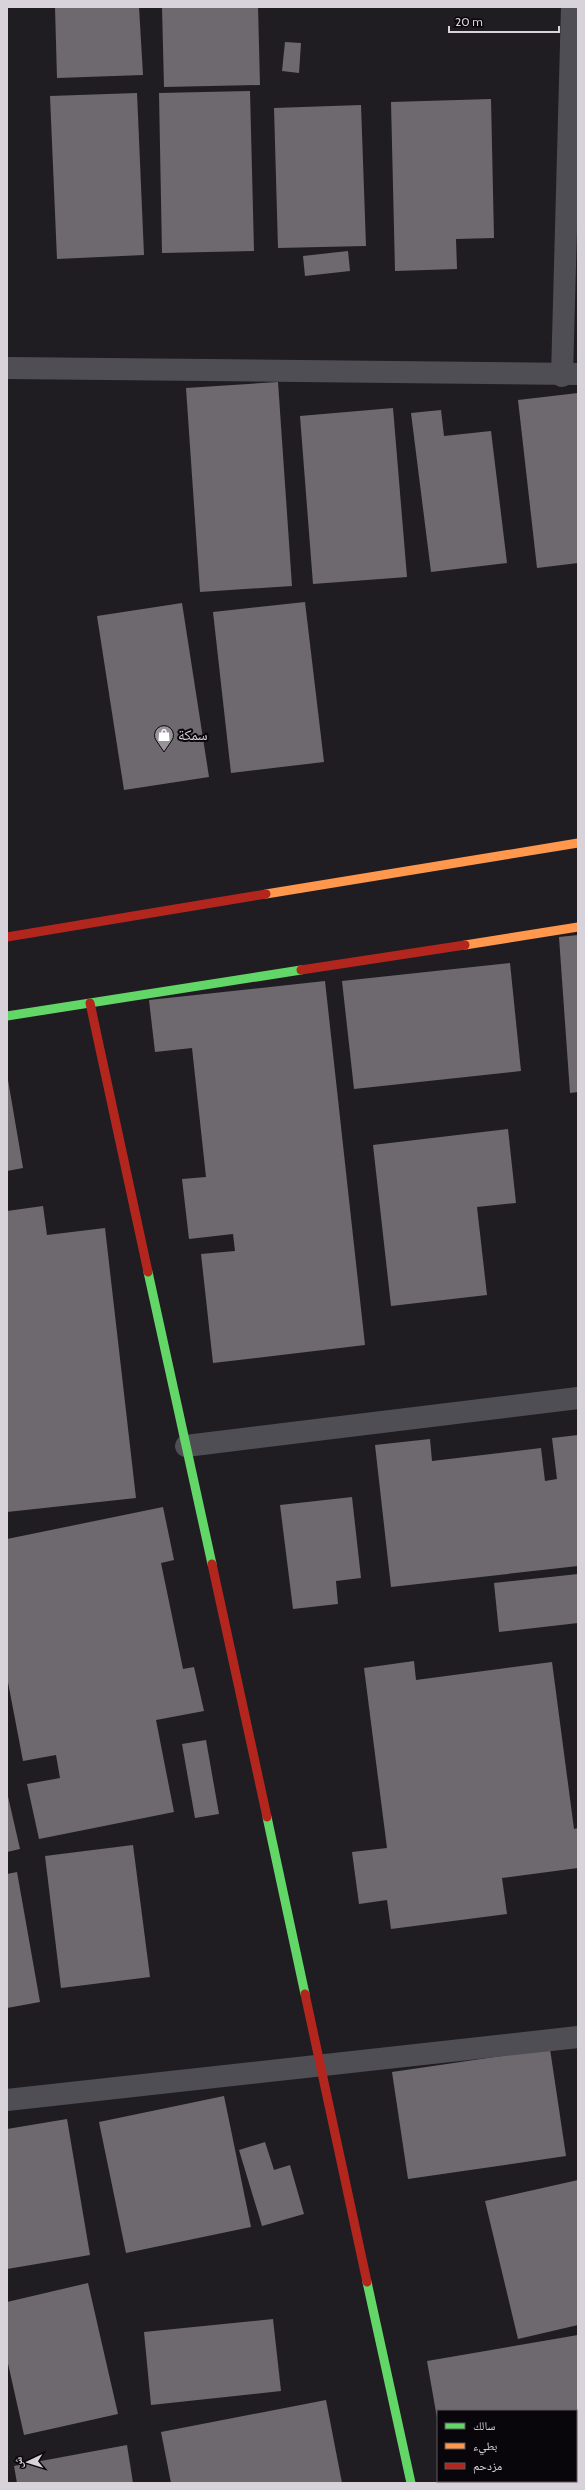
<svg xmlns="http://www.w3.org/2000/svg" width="585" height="2490" font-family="Cabin,'Noto Naskh Arabic',sans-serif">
<rect width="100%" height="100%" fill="#201d22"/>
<!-- building -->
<g fill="#6e696e">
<path d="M55,7H139L143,75L57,78Z"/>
<path d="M162,7H258L260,85L164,87Z"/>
<path d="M285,42L301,43L299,73L282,71Z"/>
<path d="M250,91L254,251L162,253L159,93Z"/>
<path d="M137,93L144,255L57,259L50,96Z"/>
<path d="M491,99L494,238L456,239L457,269L395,271L391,102Z"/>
<path d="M361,105L366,246L278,248L274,108Z"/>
<path d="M348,251L350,271L305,276L303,256Z"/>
<path d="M278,382L292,586L200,592L186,388Z"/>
<path d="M578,393V563L537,568L518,400Z"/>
<path d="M393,408L407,577L313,584L300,416Z"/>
<path d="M441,410L444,436L491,431L507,563L431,572L411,413Z"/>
<path d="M305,602L324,762L231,773L213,612Z"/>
<path d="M182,603L209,777L124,790L97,616Z"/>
<path d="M578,935V1092L570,1093L559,937Z"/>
<path d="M510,963L521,1071L354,1089L342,981Z"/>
<path d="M325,981L365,1345L213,1363L201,1254L235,1251L233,1234L189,1239L182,1179L206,1177L192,1048L155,1052L149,1000Z"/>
<path d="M7,1074L23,1168L7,1171Z"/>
<path d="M508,1129L516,1203L477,1207L487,1295L391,1306L373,1145Z"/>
<path d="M43,1206L47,1235L105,1228L136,1498L7,1512V1211Z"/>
<path d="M578,1435V1566L391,1587L375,1445L430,1439L432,1461L541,1448L545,1481L557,1479L552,1438Z"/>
<path d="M352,1497L361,1578L336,1581L338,1604L293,1609L280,1505Z"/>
<path d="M163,1507L174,1560L161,1563L183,1669L194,1667L204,1711L156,1720L174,1812L39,1839L27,1784L60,1778L56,1755L23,1761L7,1677V1539Z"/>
<path d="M578,1574V1623L499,1632L494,1583Z"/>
<path d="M414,1661L416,1680L552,1662L574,1829L578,1828V1868L502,1878L507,1914L391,1929L387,1900L359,1904L352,1852L387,1848L364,1668Z"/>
<path d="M206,1740L219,1814L195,1818L182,1744Z"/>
<path d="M7,1792L20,1849L7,1852Z"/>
<path d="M133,1845L150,1977L61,1988L45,1856Z"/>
<path d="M17,1872L40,2002L7,2008V1874Z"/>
<path d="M550,2049L566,2156L408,2179L392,2072Z"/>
<path d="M224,2096L251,2227L126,2253L99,2122Z"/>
<path d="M67,2119L90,2255L7,2269V2129Z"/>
<path d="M265,2142L274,2170L290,2165L304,2214L262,2226L239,2150Z"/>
<path d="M578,2180V2325L518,2339L485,2201Z"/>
<path d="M88,2283L118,2414L24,2435L7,2359V2302Z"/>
<path d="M273,2319L281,2391L151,2405L144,2332Z"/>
<path d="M578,2335V2481H576V2411H438L437,2418L427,2361Z"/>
<path d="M326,2400L342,2483H171L161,2432Z"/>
<path d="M127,2445L133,2483H17L14,2466Z"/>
<path d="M510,2481H573V2482L510,2483Z"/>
</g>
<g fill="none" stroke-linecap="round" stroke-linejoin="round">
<!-- street -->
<g stroke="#504e55" stroke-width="22">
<path d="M7,368L578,374"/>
<path d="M562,376L572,7"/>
<path d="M186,1446L578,1398"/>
<path d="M7,2100L578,2037"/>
</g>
<!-- fast -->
<g stroke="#63d668" stroke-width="9">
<path d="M7,1016L301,970"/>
<path d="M148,1272L212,1564"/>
<path d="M267,1817L305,1994"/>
<path d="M367,2282L411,2483"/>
</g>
<!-- slow -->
<g stroke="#ff974d" stroke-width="9">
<path d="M266,894L578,843"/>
<path d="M465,945L578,927"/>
</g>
<!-- jam -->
<g stroke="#b3261e" stroke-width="9">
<path d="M7,937L266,894"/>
<path d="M301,970L465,945"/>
<path d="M90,1003L148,1272"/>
<path d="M212,1564L267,1817"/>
<path d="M305,1994L367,2282"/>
</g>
</g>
<!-- icons -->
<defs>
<symbol id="shop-pin" viewBox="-11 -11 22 30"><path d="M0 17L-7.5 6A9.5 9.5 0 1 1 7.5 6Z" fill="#98939a" stroke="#09060b"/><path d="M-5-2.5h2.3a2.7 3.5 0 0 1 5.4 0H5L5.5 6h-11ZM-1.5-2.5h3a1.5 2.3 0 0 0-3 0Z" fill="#fff"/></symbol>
</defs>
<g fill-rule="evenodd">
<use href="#shop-pin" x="153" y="724" width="22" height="30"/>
</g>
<g text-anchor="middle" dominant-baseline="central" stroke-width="4" stroke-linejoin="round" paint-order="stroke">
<!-- poi labels -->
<g font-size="15" fill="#d8d3db" stroke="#09060b" text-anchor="start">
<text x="178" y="735">سمكة</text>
</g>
</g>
<!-- border -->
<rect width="585" height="2490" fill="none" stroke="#d8d3db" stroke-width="16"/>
<!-- legend -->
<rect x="437" y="2410" width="140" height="72" fill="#09060b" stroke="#5c585e"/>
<rect x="445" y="2423" width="20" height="6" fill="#63d668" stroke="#5c585e"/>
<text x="473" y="2430" font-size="12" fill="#d8d3db">سالك</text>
<rect x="445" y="2443" width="20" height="6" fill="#ff974d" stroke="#5c585e"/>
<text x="473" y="2450" font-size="12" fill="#d8d3db">بطيء</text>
<rect x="445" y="2463" width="20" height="6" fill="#b3261e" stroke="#5c585e"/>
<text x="473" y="2470" font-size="12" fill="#d8d3db">مزدحم</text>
<!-- north arrow -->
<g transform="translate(28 2462) rotate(266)" stroke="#09060b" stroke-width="3" paint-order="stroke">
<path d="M0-3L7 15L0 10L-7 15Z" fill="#d8d3db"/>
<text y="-6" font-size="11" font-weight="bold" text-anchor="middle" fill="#d8d3db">ش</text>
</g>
<!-- scale -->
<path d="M449 26v6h110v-6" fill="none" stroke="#d8d3db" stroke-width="2"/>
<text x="455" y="26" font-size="12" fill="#d8d3db" stroke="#09060b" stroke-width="3" paint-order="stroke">20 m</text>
</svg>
